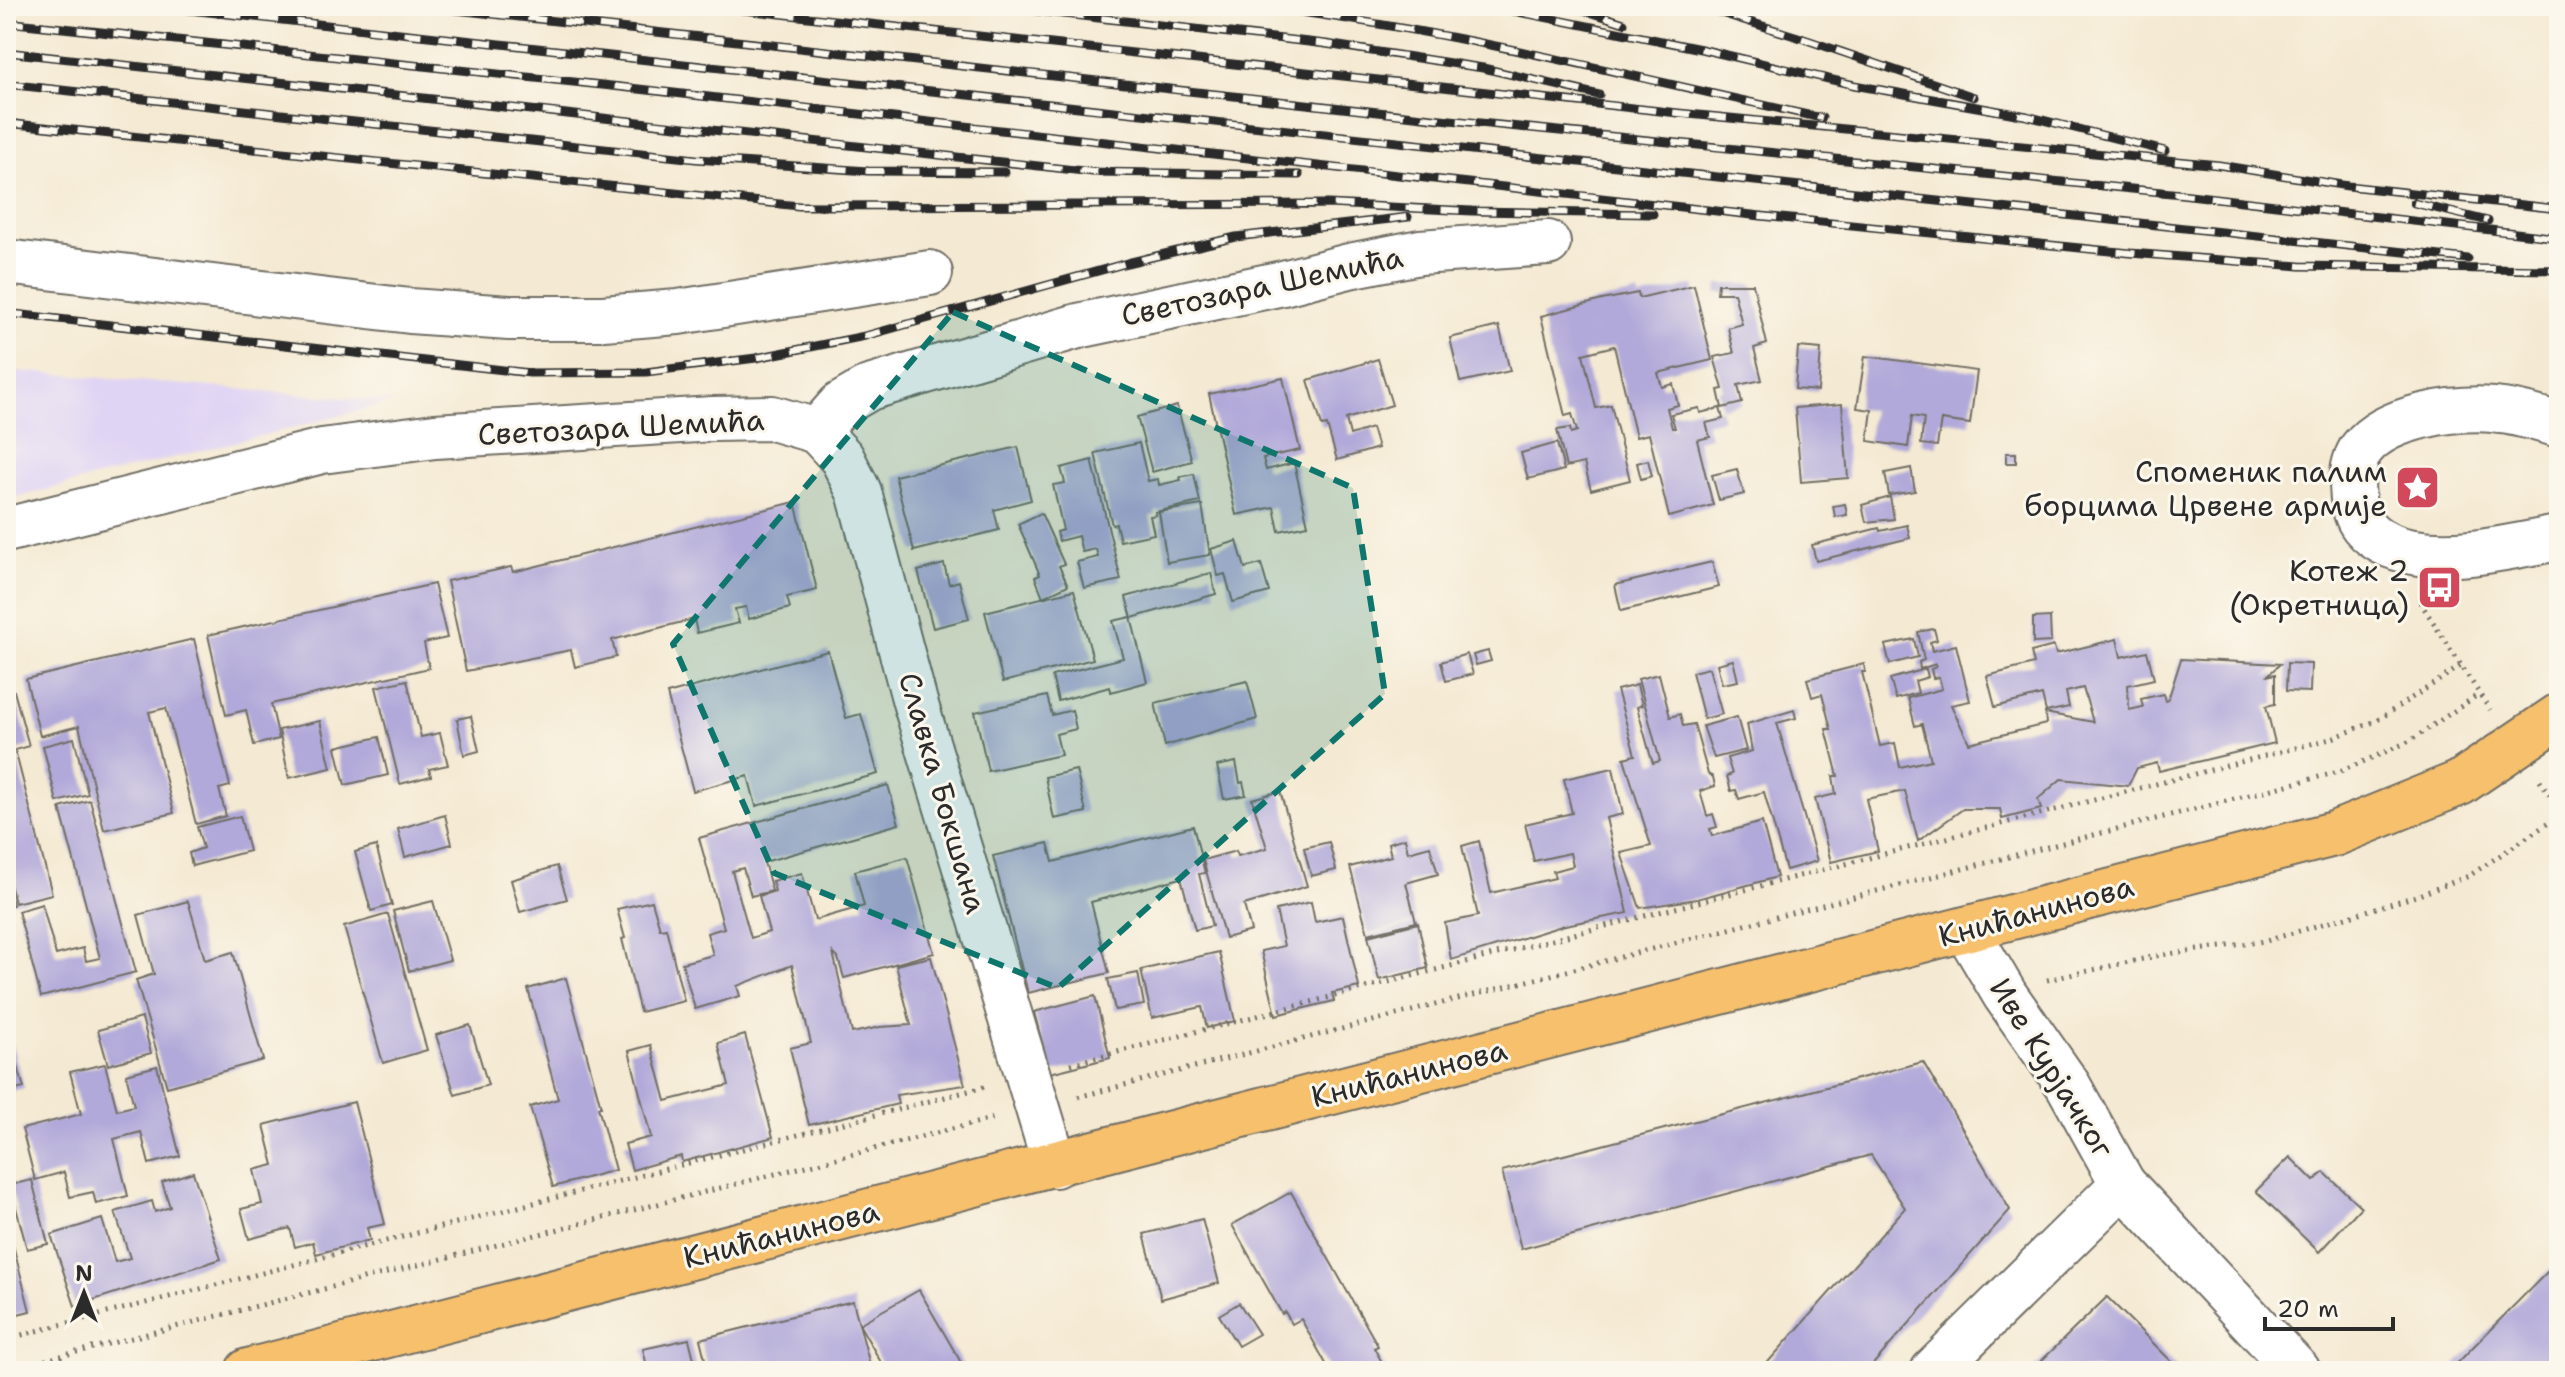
<svg xmlns="http://www.w3.org/2000/svg" width="2565" height="1377" font-family="'Shantell Sans',sans-serif">
<rect width="100%" height="100%" fill="#fbf7ec"/>
<filter id="ink" filterUnits="userSpaceOnUse"><feTurbulence type="fractalNoise" baseFrequency=".0125" numOctaves="2"/><feDisplacementMap in="SourceGraphic" scale="16" xChannelSelector="R" yChannelSelector="G"/><feConvolveMatrix kernelMatrix="1 2 1 2 8 2 1 2 1" color-interpolation-filters="sRGB"/></filter>
<filter id="wash" filterUnits="userSpaceOnUse"><feTurbulence type="fractalNoise" baseFrequency=".006" numOctaves="4" result="noise"/><feDisplacementMap in="SourceGraphic" scale="32" xChannelSelector="R" yChannelSelector="G"/><feGaussianBlur stdDeviation="1.8" result="paint"/><feColorMatrix in="noise" values="0 0 0 0 0 0 0 0 0 0 0 0 0 0 0 0 0 1.4 0 .05"/><feComposite in="paint" operator="in"/></filter>
<g filter="url(#wash)">
<rect width="100%" height="100%" fill="#f4e9d2"/>
<!-- built -->
<path fill="#e0d4f4" d="M6,370L394,402L6,500Z"/>
<g id="blocks">
<!-- building -->
<g fill="#b1a9d9">
<path d="M1718,284H1753L1767,344L1754,348L1762,380L1738,385L1742,403L1722,408L1718,390L1723,389L1714,357L1734,353L1728,328L1742,324L1734,293H1717Z"/>
<path d="M1694,285L1712,360L1658,373L1662,387L1673,384L1678,405L1667,408L1672,428H1675L1671,414L1699,408L1700,413L1720,408L1723,419L1706,423L1710,437L1697,440L1713,505L1669,517L1649,434L1636,437L1614,346L1583,354L1596,408L1611,405L1630,480L1591,490L1584,463L1566,467L1557,430L1570,428L1571,433L1577,431L1572,414L1565,416L1541,316L1602,300L1638,293L1639,298Z"/>
<path d="M1499,326L1510,371L1460,382L1450,338Z"/>
<path d="M1798,347L1821,349L1818,391L1795,389Z"/>
<path d="M1865,356L1977,371L1970,424L1941,420L1937,446L1921,444L1924,418L1912,416L1908,447L1868,441L1872,410L1857,408Z"/>
<path d="M1378,359L1392,405L1346,419L1350,435L1372,428L1378,448L1337,460L1327,425L1322,426L1308,380Z"/>
<path d="M1283,378L1300,450L1263,458L1266,470L1294,463L1308,525L1279,531L1274,507L1236,515L1209,394Z"/>
<path d="M1842,404L1848,478L1801,482L1795,408Z"/>
<path d="M1177,406L1192,461L1152,472L1137,417Z"/>
<path d="M1139,443L1148,481L1158,479L1159,485L1181,480L1180,477L1194,474L1200,502L1155,512L1156,515L1150,516L1154,534L1120,541L1116,524L1112,525L1095,453Z"/>
<path d="M1557,443L1564,470L1528,479L1521,453Z"/>
<path d="M1018,447L1031,500L994,510L999,530L914,551L895,476Z"/>
<rect x="2006" y="453" width="10" height="10"/>
<path d="M1092,460L1121,580L1084,588L1077,562L1098,557L1096,549L1082,552L1078,536L1059,541L1057,532L1063,530L1053,485L1065,483L1061,468Z"/>
<path d="M1648,460L1652,476L1641,479L1637,463Z"/>
<path d="M1911,468L1915,491L1889,495L1885,473Z"/>
<path d="M1737,469L1744,494L1719,500L1712,475Z"/>
<path d="M1890,497L1894,519L1866,522L1862,505Z"/>
<path d="M795,502L817,590L787,597L790,608L749,619L746,607L735,609L739,623L697,633L694,619L612,640L616,657L575,667L571,650L466,671L447,581L511,567L513,572Z"/>
<path d="M1845,504L1847,515L1835,517L1833,506Z"/>
<path d="M1202,505L1210,555L1167,562L1159,512Z"/>
<path d="M1041,513L1064,564L1059,566L1068,585L1043,597L1035,577L1040,575L1018,524Z"/>
<path d="M1907,525L1910,538L1816,561L1812,545L1879,528L1880,531Z"/>
<path d="M1237,541L1245,568L1261,564L1269,592L1233,602L1225,574L1218,576L1211,549Z"/>
<path d="M1712,562L1719,587L1621,611L1615,585Z"/>
<path d="M944,564L949,584L959,581L969,619L933,628L918,571Z"/>
<path d="M1211,573L1216,594L1132,618L1126,597Z"/>
<path d="M434,584L447,638L424,643L429,668L271,704L279,739L254,745L246,710L226,715L208,635Z"/>
<path d="M1074,590L1093,659L1003,682L985,612Z"/>
<path d="M1131,617L1147,682L1111,692L1110,687L1058,701L1052,676L1123,658L1113,621Z"/>
<path d="M2050,617L2051,642L2033,643V618Z"/>
<path d="M1934,629L1937,640L1930,642L1932,651L1956,645L1970,701L1951,705L1969,743L2046,724L2045,713L2093,722L2083,688L2066,692L2069,707L2046,712L2042,695L1995,707L1987,676L2034,664L2031,652L2054,646L2056,654L2117,639L2121,657L2147,651L2154,679L2128,685L2129,710L2143,707L2141,699L2163,694L2165,701L2168,700L2181,659L2280,664L2267,676L2275,674V704L2266,706L2275,743L2159,771L2157,763L2137,768L2128,786L2061,779L2038,799L2041,809L2002,819L2000,809H1963L1918,841L1905,791L1866,799L1878,851L1831,862L1815,799L1836,794L1833,776H1838L1826,729H1831L1822,694L1812,697L1807,679L1864,664L1865,672H1862L1880,746L1895,743L1900,767L1931,760L1922,724L1915,726L1908,698L1942,689L1939,677L1933,678L1931,669L1936,667V664L1920,669L1919,662L1924,660L1918,632Z"/>
<path d="M194,639L230,786L219,789L226,816L196,824L166,708L149,712L174,813L104,830L79,726L40,736L26,679Z"/>
<path d="M1914,639L1918,657L1890,664L1885,645Z"/>
<path d="M828,651L846,718L861,714L878,774L756,806L748,776L693,791L667,694Z"/>
<path d="M1488,651L1491,661L1476,665L1473,655Z"/>
<path d="M1467,654L1473,674L1446,681L1441,662Z"/>
<path d="M1733,660L1738,681L1722,684L1717,664Z"/>
<path d="M2287,663L2311,664L2310,692L2286,691Z"/>
<path d="M1709,668L1722,714L1704,719L1692,672Z"/>
<path d="M1926,669L1928,677L1915,681L1918,693L1896,699L1890,679Z"/>
<path d="M1659,674L1670,717L1680,714L1683,726L1694,724L1708,774L1713,777L1715,786L1700,791L1707,816L1713,814L1717,827L1710,829L1712,836L1762,822L1777,877L1697,899L1640,908L1621,853L1651,846L1624,758L1635,755L1617,690L1637,685L1642,705L1637,707L1650,754L1653,763L1660,761L1638,679Z"/>
<path d="M407,680L421,737L440,733L448,765L429,769L431,776L400,784L376,687Z"/>
<path d="M1247,681L1257,719L1165,746L1155,703Z"/>
<path d="M14,691L29,746L15,750L52,894L15,903L6,869V693Z"/>
<path d="M1047,696L1052,715L1072,710L1076,729L1056,734L1061,755L988,771L975,712Z"/>
<path d="M1794,710L1796,718L1777,723L1817,861L1786,870L1764,792L1739,799L1736,790L1731,791L1727,776L1732,774L1727,758L1752,751L1747,724Z"/>
<path d="M471,716L479,751L464,755L457,719Z"/>
<path d="M1737,717L1746,750L1714,758L1703,726Z"/>
<path d="M320,721L331,768L289,778L279,730Z"/>
<path d="M379,737L388,775L345,785L336,747Z"/>
<path d="M74,738L88,794L57,802L43,746Z"/>
<path d="M1236,762L1240,783L1243,782L1246,795L1224,799L1217,766Z"/>
<path d="M1613,768L1623,814L1606,818L1628,913L1565,925L1451,960L1445,923L1478,916L1462,846L1479,841L1491,893L1555,878L1553,871L1573,866L1570,853L1534,861L1525,824L1572,813L1564,779Z"/>
<path d="M1076,770L1086,812L1054,819L1045,777Z"/>
<path d="M888,785L899,824L764,862L772,891L751,896L743,868L732,871L751,938L769,932L759,896L775,891L772,881L802,873L815,920L864,906L855,871L907,857L934,953L844,978L838,958L833,953L852,1033L880,1027L911,1025L896,965L931,957L965,1085L896,1095L898,1104L809,1125L790,1048L811,1043L792,965L737,986L740,996L695,1009L682,963L713,955L707,933L724,928L699,838Z"/>
<path d="M1280,791L1307,886L1244,905L1251,931L1225,938L1203,860L1236,851L1238,856L1267,848L1252,799Z"/>
<path d="M90,800L136,972L41,997L18,911L42,904L56,955L83,948L86,961L100,958L60,808Z"/>
<path d="M445,815L452,844L405,857L398,829Z"/>
<path d="M240,816L249,851L192,866L189,853L203,848L197,827Z"/>
<path d="M1193,826L1205,873L1199,874L1212,926L1195,930L1181,878L1091,902L1109,973L1028,993L993,856L1048,843L1053,862Z"/>
<path d="M1405,838L1408,852L1430,846L1438,874L1406,883L1416,922L1368,934L1350,867L1391,856L1388,843Z"/>
<path d="M1329,842L1336,870L1311,876L1304,848Z"/>
<path d="M376,846L392,905L371,911L355,852Z"/>
<path d="M557,866L567,899L520,912L511,880Z"/>
<path d="M6,881L13,905L6,907Z"/>
<path d="M188,901L205,960L233,952L263,1060L167,1087L136,980L154,974L138,915Z"/>
<path d="M433,901L450,960L409,971L393,911Z"/>
<path d="M652,901L660,929L666,928L684,1001L640,1012L622,939L625,938L617,909Z"/>
<path d="M1311,902L1315,922L1343,916L1359,987L1332,993L1334,1001L1276,1015L1261,951L1284,946L1276,910Z"/>
<path d="M388,914L427,1050L383,1063L344,927Z"/>
<path d="M1418,923L1428,968L1379,980L1368,936Z"/>
<path d="M1219,952L1235,1021L1207,1028L1202,1007L1152,1018L1141,970Z"/>
<path d="M1138,973L1144,1005L1115,1010L1108,979Z"/>
<path d="M566,978L601,1107H598L615,1170L553,1187L530,1107L558,1099L528,989Z"/>
<path d="M1095,996L1110,1058L1050,1073L1034,1012Z"/>
<path d="M142,1018L151,1053L108,1065L98,1030Z"/>
<path d="M470,1025L488,1085L455,1095L436,1035Z"/>
<path d="M745,1035L773,1137L682,1162L681,1156L632,1170L625,1144L651,1137L629,1051L651,1045L666,1101L729,1085L718,1043Z"/>
<path d="M11,1042L24,1088L6,1092V1043Z"/>
<path d="M1923,1062L2010,1210L1867,1371H1760L1905,1208L1871,1155L1521,1249L1502,1171Z"/>
<path d="M105,1064L117,1110L134,1106L126,1074L157,1066L180,1156L149,1164L141,1132L114,1139L128,1196L96,1204L93,1192L70,1197L64,1172L35,1180L22,1129L81,1114L70,1072Z"/>
<path d="M354,1102L385,1224L367,1228L370,1240L316,1254L313,1242L295,1247L290,1228L249,1239L241,1209L262,1204L254,1170L274,1165L264,1125Z"/>
<path d="M2290,1157L2314,1181L2324,1172L2361,1207L2319,1252L2256,1191Z"/>
<path d="M193,1172L221,1259L75,1306L51,1235L102,1219L115,1262L130,1258L115,1212L152,1201L155,1212L170,1207L162,1182Z"/>
<path d="M32,1180L48,1244L27,1249L10,1185Z"/>
<path d="M1291,1192L1378,1346L1374,1348L1387,1371H1330L1301,1319L1292,1324L1285,1312L1282,1314L1232,1225Z"/>
<path d="M6,1218L30,1311L6,1317Z"/>
<path d="M1202,1219L1219,1283L1161,1299L1144,1234Z"/>
<path d="M2559,1260V1371H2450L2470,1350Z"/>
<path d="M919,1290L966,1371H886L859,1324Z"/>
<path d="M2107,1297L2177,1367L2180,1371L2033,1369Z"/>
<path d="M853,1301L871,1369L708,1371L700,1339Z"/>
<path d="M1239,1303L1259,1334L1238,1346L1219,1315Z"/>
<path d="M689,1339L697,1371H648L643,1349Z"/>
</g>
</g>
</g>
<g filter="url(#ink)">
<use href="#blocks" fill-opacity="0" stroke="#716e65" stroke-width="2"/>
<g fill="none" stroke-linecap="round" stroke-linejoin="round">
<defs>
<g id="minor">
<path d="M6,262L410,311L509,318H603L678,312L930,273"/>
<path d="M2559,425C2537,418 2516,412 2494,410C2456,407 2387,416 2362,448C2348,467 2349,511 2365,528C2377,542 2396,549 2414,552C2461,560 2512,546 2559,538"/>
<path d="M817,431L842,458L859,492L915,702L1055,1165"/>
<path d="M817,431L840,405L869,388L1078,326L1283,283L1349,266L1420,252L1548,243"/>
<path d="M6,530L322,451L435,436L713,419L772,418L817,431"/>
<path d="M2123,1184L2298,1371"/>
<path d="M1933,1371L2123,1184L2068,1085L2005,995L1966,929"/>
</g>
<path id="major" d="M248,1371L2334,834L2460,783L2559,716"/>
</defs>
<!-- minor casing -->
<use href="#minor" stroke="#716e65" stroke-width="48"/>
<!-- major casing -->
<use href="#major" stroke="#716e65" stroke-width="48"/>
<!-- path -->
<g stroke="#716e65" stroke-width="5" stroke-dasharray="2 6" stroke-linecap="butt">
<path d="M2420,602L2490,710"/>
<path d="M2540,780L2559,810"/>
<path d="M2047,980L2161,955L2266,941L2416,896L2469,876L2559,816"/>
<path d="M1071,1064L2330,739L2376,721L2461,666"/>
<path d="M1078,1097L2342,771L2410,741L2479,694"/>
<path d="M6,1339L988,1086"/>
<path d="M6,1370L995,1118"/>
</g>
<!-- minor -->
<use href="#minor" stroke="#fff" stroke-width="44"/>
<!-- major -->
<use href="#major" stroke="#f7c06c" stroke-width="44"/>
<defs>
<g id="rail">
<path d="M153,6L2468,259"/>
<path d="M420,6L1450,120L2181,194L2559,238"/>
<path d="M707,6L1678,113L2219,165L2348,186L2559,209"/>
<path d="M994,6L1326,44L1483,68L1599,95"/>
<path d="M1252,6C1444,28 1633,77 1822,118"/>
<path d="M1489,6L1701,49L1854,85L2027,116L2165,151"/>
<path d="M1571,6L1624,23"/>
<path d="M1699,6L1798,37L1974,97"/>
<path d="M6,22L621,87L1761,216L2130,253L2300,266L2559,270"/>
<path d="M6,52L1093,172L1299,175"/>
<path d="M6,84L696,159L868,171L1005,172"/>
<path d="M6,123L799,206L1328,204L1472,211L1653,214"/>
<path d="M2414,203L2488,221"/>
<path d="M6,313L530,373L646,372L756,358L865,336L1127,263L1236,237L1408,217"/>
</g>
</defs>
<!-- rail casing -->
<use href="#rail" stroke="#2b2b2b" stroke-width="9"/>
<!-- rail -->
<use href="#rail" stroke="#fbf7ec" stroke-width="6" stroke-dasharray="18" stroke-linecap="butt"/>
</g>
</g>
<!-- marked area -->
<path fill="#0f766e" fill-opacity="0.2" stroke="#0f766e" stroke-width="6" stroke-dasharray="16 10" stroke-linejoin="round" d="M953,312L1353,488L1385,694L1058,988L774,873L673,644Z"/>
<!-- icons -->
<defs>
<symbol id="sight-square" viewBox="-11 -11 22 22"><rect x="-9" y="-9" width="18" height="18" rx="4" fill="#d1495b" stroke="#fbf7ec"/><path d="M0-6L1.8-2.2L6-1.7L2.9 1.2L3.7 5.4L0 3.3L-3.7 5.4L-2.9 1.2L-6-1.7L-1.8-2.2Z" fill="#fff"/></symbol>
<symbol id="bus-square" viewBox="-11 -11 22 22"><rect x="-9" y="-9" width="18" height="18" rx="4" fill="#d1495b" stroke="#fbf7ec"/><path d="M-5-6H5V4H4V6H2V4H-2V6H-4V4H-5ZM-3.5-4V0h7V-4ZM-3.5 1.2v1.5H-2V1.2ZM2 1.2v1.5H3.5V1.2Z" fill="#fff"/></symbol>
</defs>
<g fill-rule="evenodd">
<use href="#sight-square" x="2392" y="462" width="51" height="51"/>
<use href="#bus-square" x="2414" y="562" width="51" height="51"/>
</g>
<g text-anchor="middle" dominant-baseline="central" stroke-width="6" stroke-linejoin="round" paint-order="stroke">
<!-- street labels -->
<g font-size="30" fill="#2b2b2b" stroke="#fbf7ec">
<text transform="translate(1262 286) rotate(-12)">Светозара Шемића</text>
<text transform="translate(621 427) rotate(-3)">Светозара Шемића</text>
<text transform="translate(943 793) rotate(74)">Славка Бокшана</text>
<text transform="translate(2036 911) rotate(-15)">Книћанинова</text>
<text transform="translate(2052 1068) rotate(58)">Иве Курјачког</text>
<text transform="translate(1409 1073) rotate(-14)">Книћанинова</text>
<text transform="translate(781 1234) rotate(-14)">Книћанинова</text>
</g>
<!-- poi labels -->
<g font-size="30" fill="#2b2b2b" stroke="#fbf7ec" text-anchor="end">
<text x="2387" y="471">Споменик палим<tspan x="2387" dy="34">борцима Црвене армије</tspan></text>
<text x="2409" y="570">Котеж 2<tspan x="2409" dy="34">(Окретница)</tspan></text>
</g>
</g>
<!-- margin -->
<rect width="2565" height="1377" fill="none" stroke="#fbf7ec" stroke-width="32"/>
<!-- north arrow -->
<g transform="translate(84 1293)" stroke="#fbf7ec" stroke-width="6" paint-order="stroke">
<path d="M0-6L14 30L0 20L-14 30Z" fill="#2b2b2b"/>
<text y="-12" font-size="22" font-weight="bold" text-anchor="middle" fill="#2b2b2b">N</text>
</g>
<!-- scale -->
<path d="M2265 1317v12h128v-12" fill="none" stroke="#2b2b2b" stroke-width="4"/>
<text x="2277" y="1317" font-size="24" fill="#2b2b2b" stroke="#fbf7ec" stroke-width="6" paint-order="stroke">20 m</text>
</svg>
